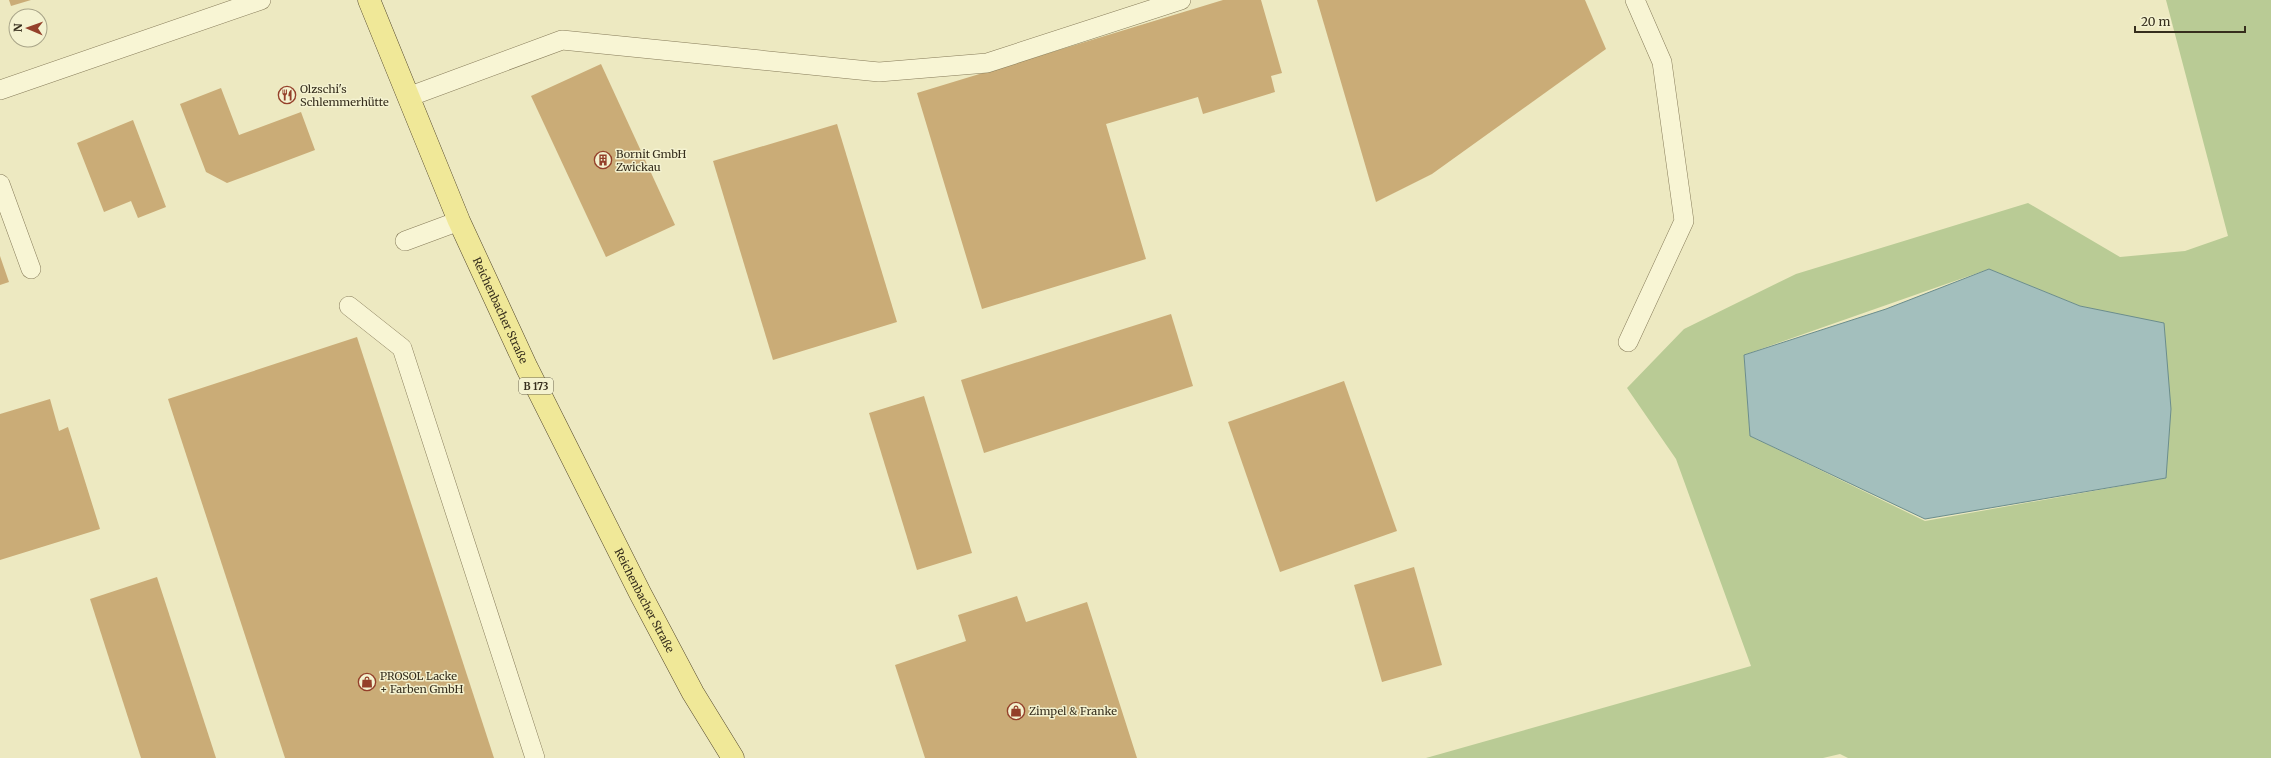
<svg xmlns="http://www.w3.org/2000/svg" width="2271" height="758" font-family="Merriweather,serif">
<rect width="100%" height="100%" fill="#ede9c1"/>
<!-- green -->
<path fill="#b9cb95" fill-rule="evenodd" d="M2166,0H2271V758H1848L1840,754L1823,758H1426L1751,666L1676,459L1627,388L1684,329L1796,274L2028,203L2120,257L2185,251L2228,236ZM1989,269L2080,306L2164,324L2166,478L1925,521L1750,436L1744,355Z"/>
<!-- water -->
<path fill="#a3bfbd" stroke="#6b8d8c" d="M1989,269L2080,306L2164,323L2171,409L2166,478L1925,519L1750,436L1744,355L1886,309Z"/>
<!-- building -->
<g fill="#caac77">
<path d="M9,0H31L11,6Z"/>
<path d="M1223,0H1261L1282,73L1271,76L1275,92L1203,114L1198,97L1106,124L1146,259L982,309L917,93Z"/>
<path d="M1317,0H1585L1606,49L1432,174L1376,202Z"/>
<path d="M601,64L675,225L606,257L531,96Z"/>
<path d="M221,88L239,135L301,112L315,150L227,183L206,172L180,104Z"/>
<path d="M133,120L166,207L138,218L131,201L104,212L77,143Z"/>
<path d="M837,124L897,322L773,360L713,161Z"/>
<path d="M0,256L9,282L0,285Z"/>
<path d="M1171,314L1193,386L984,453L961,380Z"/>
<path d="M357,337L494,758H285L168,399Z"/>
<path d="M1344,381L1397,531L1280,572L1228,422Z"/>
<path d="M924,396L972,553L917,570L869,413Z"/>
<path d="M50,399L59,431L68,427L100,529L0,560V414Z"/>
<path d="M1414,567L1442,665L1382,682L1354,585Z"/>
<path d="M157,577L216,758H141L90,599Z"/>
<path d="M1017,596L1026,622L1087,602L1137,758H925L895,665L966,641L958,615Z"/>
</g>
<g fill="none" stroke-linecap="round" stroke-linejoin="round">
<defs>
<g id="service">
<path d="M0,90L261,0"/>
<path d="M408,97L562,40L879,72L987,63L1181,0"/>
<path d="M0,184L31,269"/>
<path d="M405,241L459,221"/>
<path d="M349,306L402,348L535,758"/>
<path d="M1628,342L1684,221L1662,62L1635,0"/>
</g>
<g id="primary">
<path id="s1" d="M369,0L459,221L527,368L640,593L693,693L733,758"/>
</g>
</defs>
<!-- service casing -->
<use href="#service" stroke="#867b59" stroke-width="20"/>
<!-- primary casing -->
<use href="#primary" stroke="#53472d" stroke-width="23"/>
<!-- service -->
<use href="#service" stroke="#f8f5d4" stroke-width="19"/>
<!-- primary -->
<use href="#primary" stroke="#f0e898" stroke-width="22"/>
</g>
<!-- icons -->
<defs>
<symbol id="restaurant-ring" viewBox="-11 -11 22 22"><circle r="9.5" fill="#f4f2d0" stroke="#94402a" stroke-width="1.5"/><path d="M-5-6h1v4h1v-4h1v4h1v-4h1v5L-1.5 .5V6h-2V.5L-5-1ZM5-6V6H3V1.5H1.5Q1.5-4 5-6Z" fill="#94402a"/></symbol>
<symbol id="building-ring" viewBox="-11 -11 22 22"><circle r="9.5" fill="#f4f2d0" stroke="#94402a" stroke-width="1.5"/><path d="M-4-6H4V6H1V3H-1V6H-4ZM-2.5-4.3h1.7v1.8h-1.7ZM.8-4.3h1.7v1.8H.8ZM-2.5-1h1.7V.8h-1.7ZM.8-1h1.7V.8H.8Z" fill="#94402a"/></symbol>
<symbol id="shop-ring" viewBox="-11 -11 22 22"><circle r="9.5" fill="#f4f2d0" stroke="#94402a" stroke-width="1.5"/><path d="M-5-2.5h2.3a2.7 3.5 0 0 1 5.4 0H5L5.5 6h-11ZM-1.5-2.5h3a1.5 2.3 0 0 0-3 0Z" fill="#94402a"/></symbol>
</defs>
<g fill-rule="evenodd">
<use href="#restaurant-ring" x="277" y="85" width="20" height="20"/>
<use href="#building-ring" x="593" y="150" width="20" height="20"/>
<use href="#shop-ring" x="357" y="672" width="20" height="20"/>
<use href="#shop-ring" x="1006" y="701" width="20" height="20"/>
</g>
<g text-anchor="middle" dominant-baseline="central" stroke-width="3" stroke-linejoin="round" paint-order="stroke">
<!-- shield labels -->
<rect fill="#f4f2d0" stroke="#6f6953" stroke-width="1" x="519" y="378" width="34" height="16" rx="3"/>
<g font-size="10" font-weight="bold" fill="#362e1d">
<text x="536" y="386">B 173</text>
</g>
<!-- poi labels -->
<g font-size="11" fill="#362e1d" stroke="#f4f2d0" text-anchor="start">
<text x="300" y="89">Olzschi's<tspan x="300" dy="13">Schlemmerhütte</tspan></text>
<text x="616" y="154">Bornit GmbH<tspan x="616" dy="13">Zwickau</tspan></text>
<text x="380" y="676">PROSOL Lacke<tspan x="380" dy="13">+ Farben GmbH</tspan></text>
<text x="1029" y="711">Zimpel &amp; Franke</text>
</g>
<!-- street labels -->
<g font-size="11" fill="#362e1d" stroke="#f4f2d0">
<text stroke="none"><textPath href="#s1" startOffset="337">Reichenbacher Straße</textPath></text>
<text stroke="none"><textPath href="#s1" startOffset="661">Reichenbacher Straße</textPath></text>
</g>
</g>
<!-- north arrow -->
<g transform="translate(28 28) rotate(272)"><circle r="19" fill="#f4f2d0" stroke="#a8a488"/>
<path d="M0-3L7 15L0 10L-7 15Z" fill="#94402a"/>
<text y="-6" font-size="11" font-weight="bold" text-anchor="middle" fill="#362e1d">N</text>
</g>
<!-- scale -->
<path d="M2135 26v6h110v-6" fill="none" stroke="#362e1d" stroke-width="2"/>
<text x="2141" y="26" font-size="12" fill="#362e1d" stroke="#f4f2d0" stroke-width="3" paint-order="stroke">20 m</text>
</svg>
